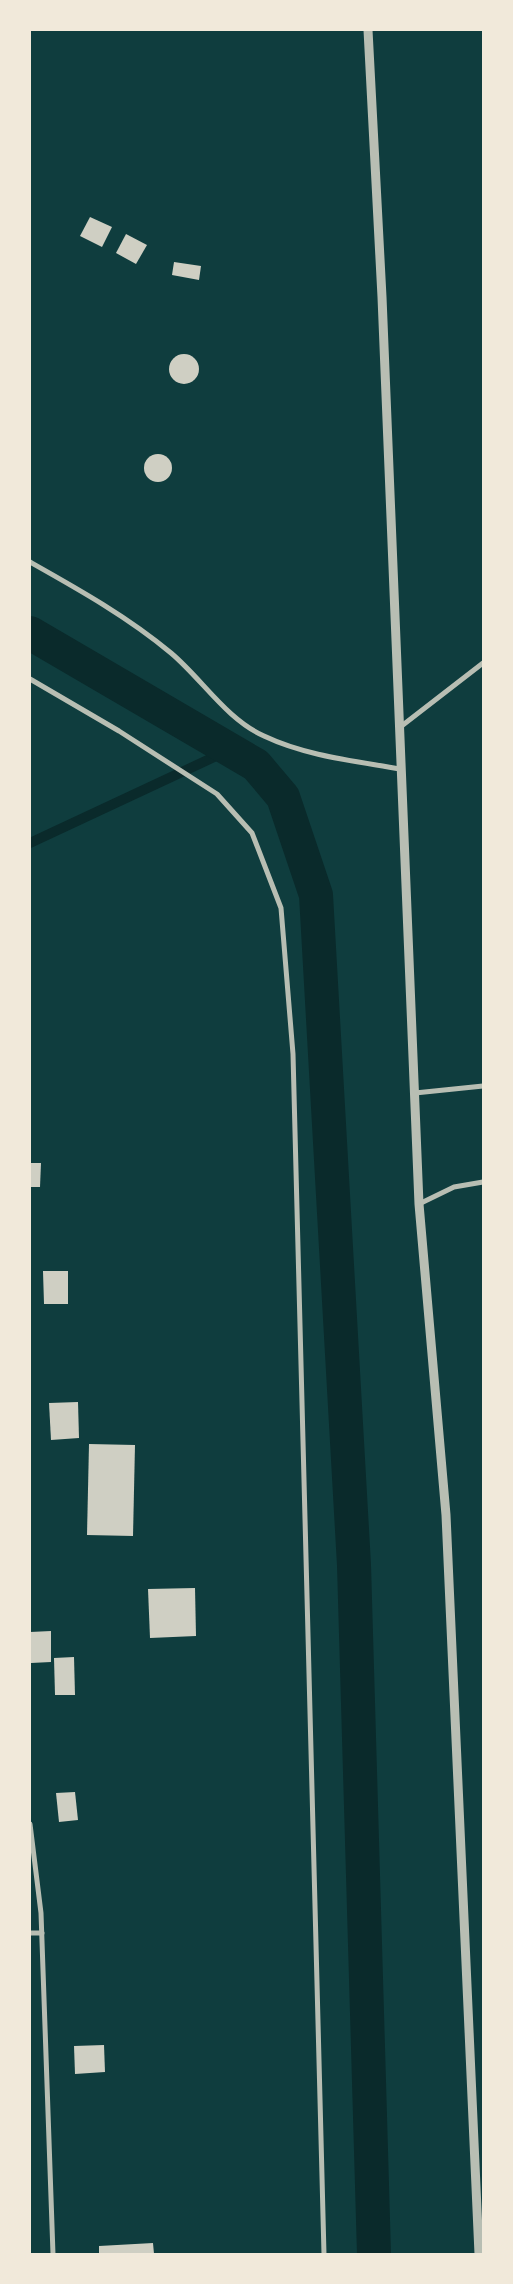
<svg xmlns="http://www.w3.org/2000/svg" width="513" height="2284" font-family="Helvetica,sans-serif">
<rect width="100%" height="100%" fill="#0f3d3e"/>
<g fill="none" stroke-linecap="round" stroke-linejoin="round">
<!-- stream -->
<path stroke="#0a2a2b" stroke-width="10" d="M30,843L229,750"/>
<!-- canal -->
<path stroke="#0a2a2b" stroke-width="34" d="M30,633L256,765L283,797L316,895L354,1565L374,2254"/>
</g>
<!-- building -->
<g fill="#cfcfc3">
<path d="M90,217L112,227L102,247L80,236Z"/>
<path d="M126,234L147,245L136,264L116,253Z"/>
<path d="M174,262L201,266L199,280L172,275Z"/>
<circle cx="184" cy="369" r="15"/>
<circle cx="158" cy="468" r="14"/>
<path d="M30,1163H41L40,1187H30Z"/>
<path d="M43,1271H68V1304H44Z"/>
<path d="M78,1402L79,1438L51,1440L49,1403Z"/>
<path d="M89,1444L135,1445L133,1536L87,1535Z"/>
<path d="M195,1588L196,1636L150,1638L148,1589Z"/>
<path d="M51,1631V1662L31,1663L30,1632Z"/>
<path d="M74,1657L75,1695H55L54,1658Z"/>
<path d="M75,1792L78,1820L59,1822L56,1793Z"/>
<path d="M104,2045L105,2072L75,2074L74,2046Z"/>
<path d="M153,2243L154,2254H99V2246Z"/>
</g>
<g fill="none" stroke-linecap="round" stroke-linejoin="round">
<!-- minor -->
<g stroke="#b8beb3" stroke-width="5">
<path d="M30,562C78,589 128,617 171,653C202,679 226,719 264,736C306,756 355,761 400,769"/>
<path d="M30,679L119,731L217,794L252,833L281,908L293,1054L324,2254"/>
<path d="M399,728L483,663"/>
<path d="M415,1093L483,1086"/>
<path d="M419,1204L454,1187L483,1182"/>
<path d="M30,1824L41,1913L53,2254"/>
<path d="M30,1933H42"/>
</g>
<!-- tertiary -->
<path stroke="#b8beb3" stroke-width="9" d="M368,30L382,297L419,1204L446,1515L479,2254"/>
</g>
<!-- border -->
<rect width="513" height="2284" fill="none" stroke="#f1e9da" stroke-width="62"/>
</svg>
